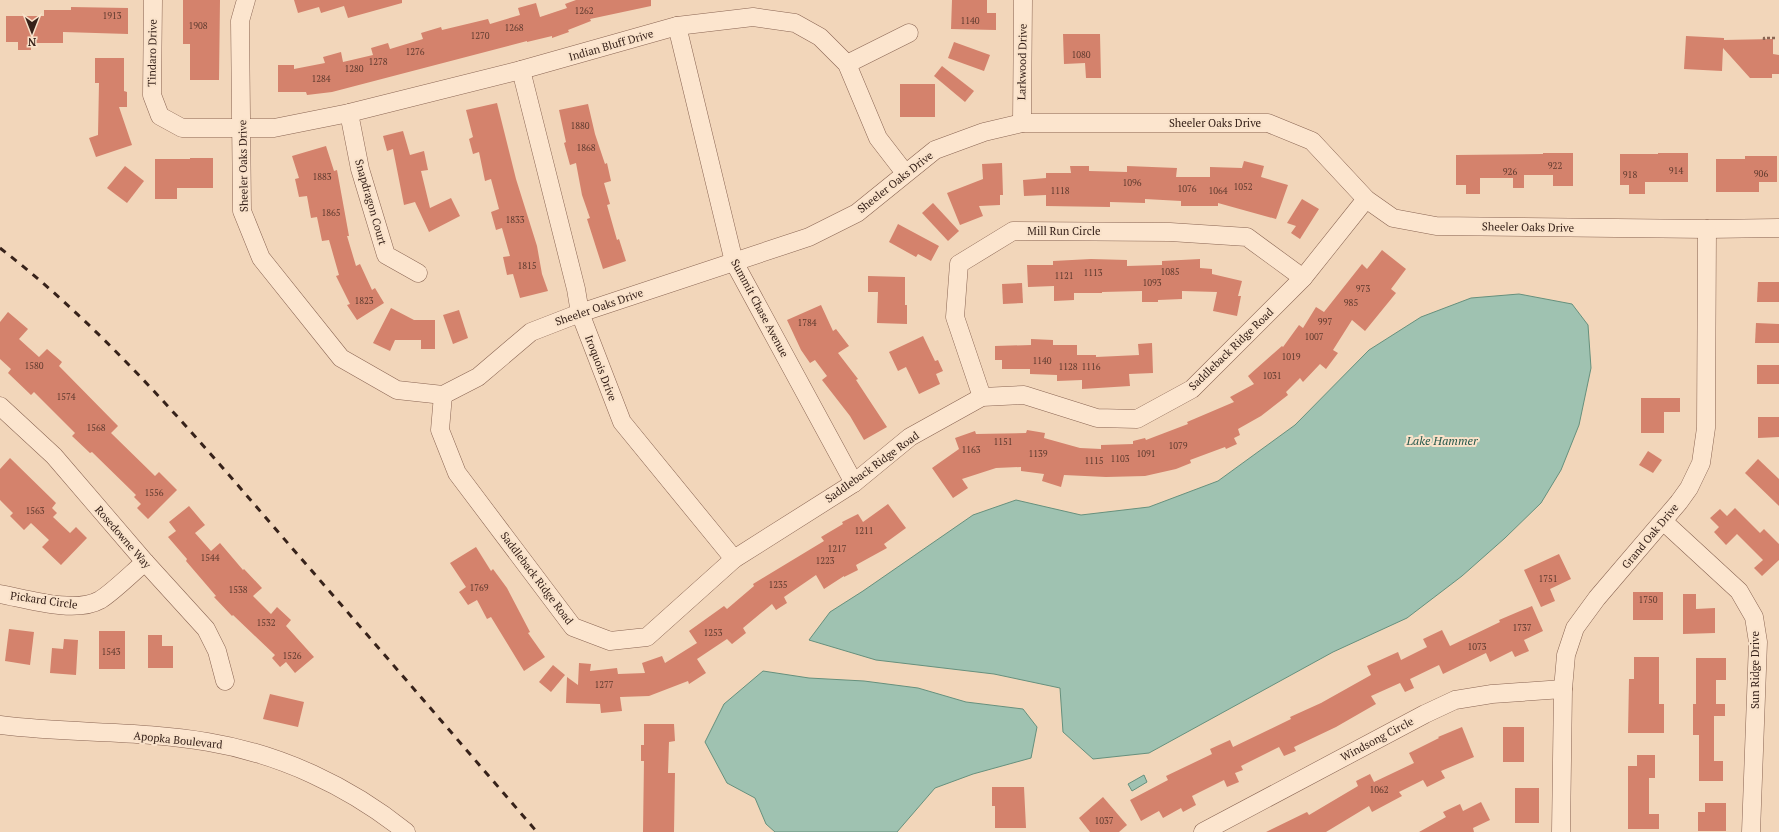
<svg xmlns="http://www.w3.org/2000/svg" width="1779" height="832" font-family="'PT Serif',serif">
<rect width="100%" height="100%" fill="#f2d6ba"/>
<!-- water -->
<g fill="#9fc2b1" stroke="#66907d">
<path d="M1519,294L1572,304L1588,325L1591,368L1579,425L1561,470L1541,503L1505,538L1462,576L1407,618L1333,652L1149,753L1093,759L1063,732L1060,688L994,674L876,660L809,640L830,612L863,591L973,515L1016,500L1081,515L1149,507L1218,481L1295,425L1369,350L1421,317L1471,298Z"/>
<path d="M763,671L809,678L864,681L918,688L966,702L1023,709L1037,727L1031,758L973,774L935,788L897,832H775L766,824L755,798L727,783L705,742L724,704Z"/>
<path d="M1144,775L1147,782L1132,791L1128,784Z"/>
</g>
<!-- building -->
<g fill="#d4826c">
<path d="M183,0H220L219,80H190V44H183Z"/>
<path d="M294,0H402V3L348,18L344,6L321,13L319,7L298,13Z"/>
<path d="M576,0H651V6L590,19L591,21L568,30L569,32L552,38V36L527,42V41L332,92L307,95L306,92H278V65H294V69L325,63L323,57L341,52L343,62L373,55L371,48L388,43L390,49L423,39L421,33L441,27L442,30L488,19L490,24L520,15L518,8L536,3L540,17L567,8L565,4Z"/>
<path d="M952,0H987V13H996V30L951,29Z"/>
<path d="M71,7L128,8V34L63,32V43H31V50H18V42H6V16H44V10H71Z"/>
<path d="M1063,34H1100L1101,78H1086L1085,63L1064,64Z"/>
<path d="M1686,36L1724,38V40L1773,39V54L1779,55V74H1772V78H1750L1723,48L1722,71L1684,69Z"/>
<path d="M954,42L990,55L984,71L948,58Z"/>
<path d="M95,58H124V91L127,92V107H119L132,145L96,157L89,138L98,135L99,83H95Z"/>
<path d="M942,66L974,91L965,102L934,76Z"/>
<rect x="900" y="84" width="35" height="33"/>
<path d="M497,103L516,179L537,246L542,274L548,291L520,298L513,274L507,275L503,257L510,256L502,228L496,230L491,212L499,209L491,179L485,181L479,152L473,154L469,139L473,137L466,110Z"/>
<path d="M588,104L595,134L605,164L607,163L611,181L604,183L610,204L607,205L617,240L619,239L626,261L603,269L587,219L590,218L582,195L576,163L570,165L564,143L566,142L559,110Z"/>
<path d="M403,131L410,155L424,151L428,170L421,171L430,208L451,198L460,216L429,232L415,202L404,205L393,149L387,151L383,136Z"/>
<path d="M326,146L334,171L337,170L349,236H347L356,266L360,264L372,290L375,288L384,303L357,320L347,305L350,304L336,276L339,275L329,240L322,241L317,217L311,218L307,196L299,197L295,179L299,178L292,156Z"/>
<path d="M1543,153H1573V186H1553V175H1524V188H1513V178H1480V194H1466V185H1456V155L1543,154Z"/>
<path d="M1658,153H1688V182H1645V194H1629V185H1620V154H1658Z"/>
<path d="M1745,156H1777V182H1759V192H1716V159H1745Z"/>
<path d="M190,158H213V188H177V199H155V159H190Z"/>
<path d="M1244,161L1264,166L1261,177L1288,185L1276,219L1218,203V206H1181V201L1145,199V203L1110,202V207L1046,206V195L1024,196L1023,180L1046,178V173H1071L1070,166H1089V171L1127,172V166L1177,168L1176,177H1210V167L1242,168Z"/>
<path d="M1002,163L1003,195H1000V205L979,206L983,216L960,225L947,193L983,179L982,164Z"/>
<path d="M125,166L144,181L127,203L107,188Z"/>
<path d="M1302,199L1319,209L1300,239L1291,233L1296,226L1287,223Z"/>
<path d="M933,203L959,231L948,241L922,213Z"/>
<path d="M898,224L939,246L931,261L918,254L916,257L889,242Z"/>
<path d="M1382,250L1406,269L1391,289L1396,293L1365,331L1352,320L1333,350L1338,353L1326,369L1320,364L1303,382L1300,378L1286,392L1288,395L1261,416L1238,429L1240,435L1234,438L1237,444L1226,449L1225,447L1190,460L1191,463L1176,469L1145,476L1106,477L1064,475L1061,487L1042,481L1044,474L1021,471V467L996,468L962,479L968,488L953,498L932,468L959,449L955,438L975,431L976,434L1026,433L1027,430L1045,433L1044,438L1080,448L1101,449V445L1133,444V441L1145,438L1146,440L1188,424L1187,422L1234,402L1230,397L1254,384L1248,376L1282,346L1283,347L1299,325L1303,328L1316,307L1324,312L1362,264L1367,269Z"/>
<path d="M1091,259L1127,260V266L1162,265V261L1200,259V268L1212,269V274L1242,281L1238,296H1241L1237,316L1213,311L1217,292L1182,291V299L1158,300V302H1142V291L1102,292V293H1074V300L1054,301V286L1028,287L1027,265H1053V261Z"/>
<path d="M868,276L905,277V305H907V324L877,323L878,292H868Z"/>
<path d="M1758,282H1779V302H1757Z"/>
<path d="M1022,283L1023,303L1003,304L1002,284Z"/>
<path d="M821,305L833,331L836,329L849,346L838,353L858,379L856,380L887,427L864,440L850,416L822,380L827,376L815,360L810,363L801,350L787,320Z"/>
<path d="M391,308L414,320H435V349H421V340H395L390,351L373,343Z"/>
<path d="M459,310L468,338L453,344L443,315Z"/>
<path d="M8,312L28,329L19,339L39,357L47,349L62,362L59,366L118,426L111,433L155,476L159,472L177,490L148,519L137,508L141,504L134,497L136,495L92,452L90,453L72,436L75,433L34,392L31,395L8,373L11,369L0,359V322Z"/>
<path d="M1756,323L1779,324V343H1755Z"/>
<path d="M923,336L935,361L938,360L943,371L936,374L940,384L919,394L906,367L898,371L889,352Z"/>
<path d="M1031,339L1053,340V345H1077V355H1096V357L1139,355L1138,344L1152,343L1153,373L1129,374L1130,386L1082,389V380L1057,381V375L1030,374V369H1002V360H995V346L1031,345Z"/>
<rect x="1757" y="365" width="22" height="19"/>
<path d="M1641,398H1680V412H1664V433H1641Z"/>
<path d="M1758,417H1779V437L1758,438Z"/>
<path d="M1648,451L1662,460L1653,473L1639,465Z"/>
<path d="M10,458L56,503L52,508L57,513L53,517L70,533L76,527L87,538L61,565L42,547L49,540L31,523L24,530L10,516L13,513L0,500V469Z"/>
<path d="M1758,459L1779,479V506L1745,473Z"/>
<path d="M888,504L906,528L884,544L887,548L856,565L858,570L844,577V576L824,589L816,575L784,597L787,603L776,610L772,604L743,628L746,633L732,644L727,639L697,659L706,673L689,684L688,681L649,696L620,697L622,711L601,713L600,704L566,703L567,677L578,685L579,663L591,664L590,671L617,668L618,674L645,673L642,663L662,656L665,663L697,643L689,631L724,606L727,609L754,586L753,584L824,541L821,537L843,524L842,522L858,514L863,522Z"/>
<path d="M189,506L205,525L195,533L211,551L220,543L243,570L244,569L262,588L253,596L271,614L277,607L291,620L286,626L314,657L295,673L286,662L280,667L272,658L275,655L233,615L232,616L214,597L216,596L186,561L187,559L168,537L176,531L169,522Z"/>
<path d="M1735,508L1760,533L1764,529L1779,544V560L1762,576L1754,568L1763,560L1737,534L1726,545L1714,532L1719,527L1710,518L1720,509L1727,516Z"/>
<path d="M476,547L491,571L493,569L507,588L530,632L528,633L545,657L524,671L491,617L487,619L477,600L468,605L459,592L466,587L450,563Z"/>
<path d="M1559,554L1571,579L1550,589L1555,601L1541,607L1524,570Z"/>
<rect x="1633" y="592" width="30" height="28"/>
<path d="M1683,594H1696V609L1715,608V633L1683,634Z"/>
<path d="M1532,606L1543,631L1524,640L1529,651L1515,657L1512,651L1490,662L1486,653L1443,674L1439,665L1410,679L1414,688L1405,692L1400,683L1371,696L1376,704L1336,727L1294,747L1296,751L1284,756L1279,747L1241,766L1243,770L1235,773L1239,782L1227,787L1224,780L1192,796L1196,805L1183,812L1181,808L1163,818L1159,811L1141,821L1130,800L1168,780L1166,776L1212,754L1210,749L1230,740L1233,747L1291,719L1290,717L1321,703L1371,675L1367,666L1398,652L1401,660L1427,647L1423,639L1442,630L1450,646L1500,622L1499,620Z"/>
<path d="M9,629L34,632L30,665L5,661Z"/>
<rect x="99" y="631" width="26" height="38"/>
<path d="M148,635H162V646H173V668H148Z"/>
<path d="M64,639L78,640L76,675L50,673L52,648L63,649Z"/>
<path d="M1634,657H1659V704H1664V733H1628L1629,679H1634Z"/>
<path d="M1696,658H1726V680H1716V704H1725V716H1714V761H1723V781H1699V735H1693V704H1696Z"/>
<path d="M553,665L565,675L551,692L539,682Z"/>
<path d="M270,694L304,702L298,727L263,719Z"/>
<path d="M644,724H674L675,741L669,742L668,773H675L674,832H643L644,761H641V745H644Z"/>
<path d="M1462,727L1474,757L1441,771L1445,778L1427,787L1423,780L1399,792L1402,796L1372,812L1369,806L1326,832H1266L1307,812L1309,815L1358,786L1356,781L1370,774L1374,782L1414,763L1409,753L1439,738L1438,737Z"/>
<rect x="1503" y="727" width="21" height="35"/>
<path d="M1637,755H1655V778H1649V814H1659V829H1628V766H1637Z"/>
<path d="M992,787H1024L1026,828H995V806H992Z"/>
<rect x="1515" y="788" width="24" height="35"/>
<path d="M1103,797L1127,825L1119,832H1090L1079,818Z"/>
<path d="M1481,802L1490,820L1473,828L1474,832H1419L1446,817L1443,812L1460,804L1463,811Z"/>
<path d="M1705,803H1726V831H1698V812H1705Z"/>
</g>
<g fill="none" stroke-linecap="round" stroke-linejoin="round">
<defs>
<g id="minor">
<path d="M153,0L152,95L160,116L182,128H274L349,113L521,70L677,26L753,17L795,23L820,37L847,64L878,138L905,173"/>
<path d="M246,0L240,21L242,211L261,258L341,358L397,390L443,395L478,377L531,332L580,313L809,237L857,213L935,150L984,132L1022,123H1268L1312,141L1366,199L1393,218L1436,226L1707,229L1779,228"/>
<path d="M677,26L734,262L854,483"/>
<path d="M847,64L909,33"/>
<path d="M521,70L576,289L580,313L622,422L734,559"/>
<path d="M349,113L360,169L386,255L418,273"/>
<path d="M1022,123L1023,0"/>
<path d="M443,395L440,430L457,473L573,627L610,641L647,637L734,559L854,483L910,437L982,397L1024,395L1097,418L1137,419L1192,389L1303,278L1366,199"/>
<path d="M982,397L955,317L959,264L1013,231L1170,232L1247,237L1303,278"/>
<path d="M0,406L54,456L145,562L206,629L217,651L225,681"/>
<path d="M1663,521L1739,591L1754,617L1758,642L1751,832"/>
<path d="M0,594C27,599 75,614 100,600C113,592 132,573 145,562"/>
<path d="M0,725C69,734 139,730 208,742C280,754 349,786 406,832"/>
<path d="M1203,832L1425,714L1455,700L1492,694L1563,689"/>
<path d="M1561,832L1563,689L1566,655L1575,628L1597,598L1679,502L1689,488L1701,463L1706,428L1707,229"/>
</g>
</defs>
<!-- minor casing -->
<use href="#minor" stroke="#8a6553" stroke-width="19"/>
<!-- path -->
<path stroke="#8a6553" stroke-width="2.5" stroke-dasharray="3 2" stroke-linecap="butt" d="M1764,40V38H1777"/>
<!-- minor -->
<use href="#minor" stroke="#fce5ce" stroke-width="18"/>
<!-- rail -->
<path stroke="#37221a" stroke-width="3" stroke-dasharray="7 7" stroke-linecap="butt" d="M0,248C106,330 192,432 279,533C365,632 451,732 537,832"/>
</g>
<g text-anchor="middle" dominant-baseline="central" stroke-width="4" stroke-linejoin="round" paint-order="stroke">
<!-- number labels -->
<g font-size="9" fill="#5e3a2e">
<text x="584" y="11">1262</text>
<text x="112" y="16">1913</text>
<text x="970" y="21">1140</text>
<text x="198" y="26">1908</text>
<text x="514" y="28">1268</text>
<text x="480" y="36">1270</text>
<text x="415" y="52">1276</text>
<text x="1081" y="55">1080</text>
<text x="378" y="62">1278</text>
<text x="354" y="69">1280</text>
<text x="321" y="79">1284</text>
<text x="580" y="126">1880</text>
<text x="586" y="148">1868</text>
<text x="1555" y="166">922</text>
<text x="1676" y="171">914</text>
<text x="1510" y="172">926</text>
<text x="1761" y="174">906</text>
<text x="1630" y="175">918</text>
<text x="322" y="177">1883</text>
<text x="1132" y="183">1096</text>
<text x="1243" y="187">1052</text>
<text x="1187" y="189">1076</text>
<text x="1060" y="191">1118</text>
<text x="1218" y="191">1064</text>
<text x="331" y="213">1865</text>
<text x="515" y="220">1833</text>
<text x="527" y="266">1815</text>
<text x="1170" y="272">1085</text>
<text x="1093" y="273">1113</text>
<text x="1064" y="276">1121</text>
<text x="1152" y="283">1093</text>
<text x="1363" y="289">973</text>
<text x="364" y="301">1823</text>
<text x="1351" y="303">985</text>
<text x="1325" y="322">997</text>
<text x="807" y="323">1784</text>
<text x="1314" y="337">1007</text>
<text x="1291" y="357">1019</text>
<text x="1042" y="361">1140</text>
<text x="34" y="366">1580</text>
<text x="1068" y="367">1128</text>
<text x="1091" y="367">1116</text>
<text x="1272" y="376">1031</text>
<text x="66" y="397">1574</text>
<text x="96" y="428">1568</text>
<text x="1003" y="442">1151</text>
<text x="1178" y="446">1079</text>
<text x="971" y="450">1163</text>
<text x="1038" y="454">1139</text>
<text x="1146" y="454">1091</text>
<text x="1120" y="459">1103</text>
<text x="1094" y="461">1115</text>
<text x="154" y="493">1556</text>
<text x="35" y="511">1563</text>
<text x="864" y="531">1211</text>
<text x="837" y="549">1217</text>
<text x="210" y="558">1544</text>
<text x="825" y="561">1223</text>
<text x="1548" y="579">1751</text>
<text x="778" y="585">1235</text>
<text x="479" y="588">1769</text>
<text x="238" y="590">1538</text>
<text x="1648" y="600">1750</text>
<text x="266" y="623">1532</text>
<text x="1522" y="628">1737</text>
<text x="713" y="633">1253</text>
<text x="1477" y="647">1073</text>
<text x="111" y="652">1543</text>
<text x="292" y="656">1526</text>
<text x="604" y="685">1277</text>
<text x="1379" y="790">1062</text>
<text x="1104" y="821">1037</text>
</g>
<!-- street labels -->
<g font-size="11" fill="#37221a" stroke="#f9e2ca">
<text transform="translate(611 45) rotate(-16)">Indian Bluff Drive</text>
<text transform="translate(152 53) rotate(-89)">Tindaro Drive</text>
<text transform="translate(1022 62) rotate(-89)">Larkwood Drive</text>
<text x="1215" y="123">Sheeler Oaks Drive</text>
<text transform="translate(243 166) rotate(-91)">Sheeler Oaks Drive</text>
<text transform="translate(895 182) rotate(-38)">Sheeler Oaks Drive</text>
<text transform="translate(371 202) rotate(74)">Snapdragon Court</text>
<text transform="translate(1528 227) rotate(1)">Sheeler Oaks Drive</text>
<text x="1064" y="231">Mill Run Circle</text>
<text transform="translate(599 307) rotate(-19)">Sheeler Oaks Drive</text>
<text transform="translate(760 308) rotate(62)">Summit Chase Avenue</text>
<text transform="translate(1231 349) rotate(-44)">Saddleback Ridge Road</text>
<text transform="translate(601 368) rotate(69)">Iroquois Drive</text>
<text transform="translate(872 467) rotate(-36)">Saddleback Ridge Road</text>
<text transform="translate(1650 536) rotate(-50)">Grand Oak Drive</text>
<text transform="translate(123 537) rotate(49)">Rosedowne Way</text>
<text transform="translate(537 578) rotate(53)">Saddleback Ridge Road</text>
<text transform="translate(44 600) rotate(8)">Pickard Circle</text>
<text transform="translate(1755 670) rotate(-90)">Sun Ridge Drive</text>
<text transform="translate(1377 739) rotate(-28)">Windsong Circle</text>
<text transform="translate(178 740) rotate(6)">Apopka Boulevard</text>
</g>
<!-- water labels -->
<g font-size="12" font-style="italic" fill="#27594c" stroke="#f9e2ca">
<text x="1442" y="440">Lake Hammer</text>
</g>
</g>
<!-- north arrow -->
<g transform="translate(32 32) rotate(180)" stroke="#f9e2ca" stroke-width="3" paint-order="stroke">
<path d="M0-3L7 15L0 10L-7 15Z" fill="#37221a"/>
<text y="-6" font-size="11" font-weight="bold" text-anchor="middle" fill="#37221a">N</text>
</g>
</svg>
